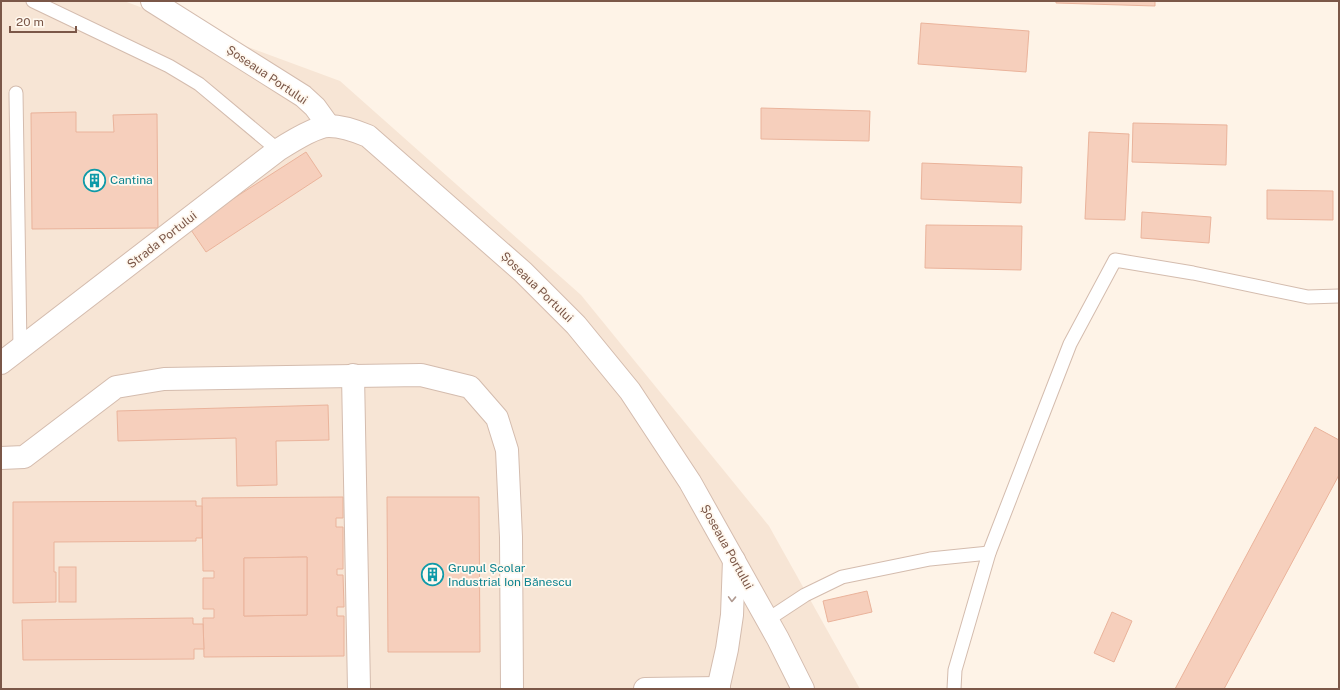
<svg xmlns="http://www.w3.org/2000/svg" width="1340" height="690" font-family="'Public Sans',sans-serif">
<rect width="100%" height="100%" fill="#fef3e7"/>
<!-- residential -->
<path fill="#f7e5d5" d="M1,1H124L340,81L581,295L769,526L860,689H1Z"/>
<!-- building -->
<g fill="#f6cfbc" stroke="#eab39b" fill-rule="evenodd">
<path d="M1056,1H1155V6L1056,3Z"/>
<path d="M921,23L1029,31L1026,72L918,64Z"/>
<path d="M761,108L870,111L869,141L761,139Z"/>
<path d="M76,112V132H114L113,115L157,114L158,228L32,229L31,113Z"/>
<path d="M1133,123L1227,125L1226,165L1132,162Z"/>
<path d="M1089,132L1129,134L1125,220L1085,219Z"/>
<path d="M306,152L322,176L206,252L189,227Z"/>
<path d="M922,163L1022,167L1021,203L921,199Z"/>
<path d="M1267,190L1333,191V220L1267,219Z"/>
<path d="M1142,212L1211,217L1209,243L1141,238Z"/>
<path d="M926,225L1022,226L1021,270L925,268Z"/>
<path d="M328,405L329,440L276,441L277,485L237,486L236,438L118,441L117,411Z"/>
<path d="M1315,427L1339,440V475L1224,689H1175Z"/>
<path d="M343,497V518H336V527H343V569H337V575H343L344,607H337V616H344V656L204,657L203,618H214V609H203V578H214V571H203L202,498ZM307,557V615L244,616V558Z"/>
<path d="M387,497H479L480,652H388Z"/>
<path d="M196,501V506H202V538H196V541L54,542V572H56V602L13,603V502Z"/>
<path d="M307,557V615L244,616V558Z"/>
<rect x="59" y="567" width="17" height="35"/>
<path d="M867,591L872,612L828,622L823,601Z"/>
<path d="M1112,612L1132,621L1114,662L1094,653Z"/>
<path d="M193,618V624H203L204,649H194V659L23,660L22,620Z"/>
</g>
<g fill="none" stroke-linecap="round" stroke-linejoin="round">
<defs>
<g id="service">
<path d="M33,1L169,66L199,84L278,150"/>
<path d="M16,93L20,348"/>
<path d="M767,620L805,595L842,577L930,559L989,553"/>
<path d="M954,689L955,670L989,553L1070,344L1115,260L1193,273L1308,297L1339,296"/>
</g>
<g id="minor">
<path d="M152,1L303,96L315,107L328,125"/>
<path d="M353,375L359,689"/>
<path d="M1,458L24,457L116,387L164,379L421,375L470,387L497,418L507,450L511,537L512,689"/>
<path d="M645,689L719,688"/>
<path d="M718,689L727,649L732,615L734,560"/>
</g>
<path id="tertiary" d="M1,363L278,150C289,143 316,126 329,126C342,126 356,131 368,136L523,272L576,325L630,391L690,482L778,639L803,689"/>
</defs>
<!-- service casing -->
<use href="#service" stroke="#d4bcae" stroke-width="15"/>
<!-- minor casing -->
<use href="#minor" stroke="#d4bcae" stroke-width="24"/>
<!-- tertiary casing -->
<use href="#tertiary" stroke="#d4bcae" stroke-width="24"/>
<!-- service -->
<use href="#service" stroke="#fff" stroke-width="13"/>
<!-- minor -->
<use href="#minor" stroke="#fff" stroke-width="22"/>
<!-- tertiary -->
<use href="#tertiary" stroke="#fff" stroke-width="22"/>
</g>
<!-- one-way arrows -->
<defs><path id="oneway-chevron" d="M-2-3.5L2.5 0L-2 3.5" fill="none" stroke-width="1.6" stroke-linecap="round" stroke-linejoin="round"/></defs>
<use stroke="#b09a91" href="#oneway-chevron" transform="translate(732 599) rotate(92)"/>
<!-- icons -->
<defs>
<symbol id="building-ring" viewBox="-11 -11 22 22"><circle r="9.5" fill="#fff8ef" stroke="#0f9aa8" stroke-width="1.5"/><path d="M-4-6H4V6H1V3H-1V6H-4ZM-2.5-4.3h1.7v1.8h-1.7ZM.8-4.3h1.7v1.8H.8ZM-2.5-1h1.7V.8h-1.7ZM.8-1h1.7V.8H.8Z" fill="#0f9aa8"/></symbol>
</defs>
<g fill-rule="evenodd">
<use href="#building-ring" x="82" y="168" width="25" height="25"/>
<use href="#building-ring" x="420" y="562" width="25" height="25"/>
</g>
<g text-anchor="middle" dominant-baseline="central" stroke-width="3.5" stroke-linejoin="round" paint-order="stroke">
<!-- street labels -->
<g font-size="12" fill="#7b5748" stroke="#fff8ef">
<text transform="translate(267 75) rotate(34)">Șoseaua Portului</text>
<text transform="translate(162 240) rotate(-38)">Strada Portului</text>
<text transform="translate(537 287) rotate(44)">Șoseaua Portului</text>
<text transform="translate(727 547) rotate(61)">Șoseaua Portului</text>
</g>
<!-- culture labels -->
<g font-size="12" fill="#0d838f" stroke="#fff8ef" text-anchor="start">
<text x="110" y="180">Cantina</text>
<text x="448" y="568">Grupul Școlar<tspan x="448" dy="14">Industrial Ion Bănescu</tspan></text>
</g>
</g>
<!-- border -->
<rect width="1340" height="690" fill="none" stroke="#7b5748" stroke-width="4"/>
<!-- scale -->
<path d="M10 26v6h66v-6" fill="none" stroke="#7b5748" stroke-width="2"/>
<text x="16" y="26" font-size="12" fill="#7b5748" stroke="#fff8ef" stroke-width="3" paint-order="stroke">20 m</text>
</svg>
